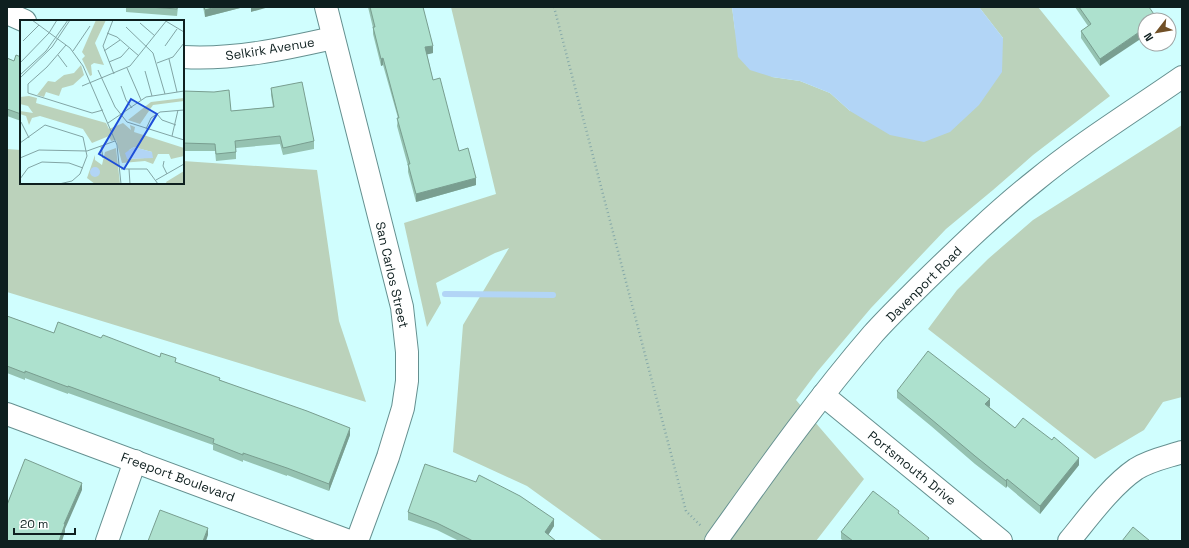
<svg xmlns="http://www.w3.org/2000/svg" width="1189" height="548" font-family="'Space Grotesk',sans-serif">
<rect width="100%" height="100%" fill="#d0fefe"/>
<!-- green -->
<g fill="#bbd2bb">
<path d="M451,7H732L735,30L772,77L800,81L830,93L850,111L1003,38L979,7H1038L1110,96L1033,155L993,190L946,229L871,308L817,372L796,400L864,479L816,541H603L527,486L453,452L463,325L509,248L495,253L436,283L441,303L427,327L404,223L496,194Z"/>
<path d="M1182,125V397L1163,402L1144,430L1095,459L928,329L957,290L988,259L1033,220Z"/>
<path d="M7,149L21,150V183H183V161L317,170L339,321L366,402L7,292Z"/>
</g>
<!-- water -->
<path fill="#b2d5f6" d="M732,7H979L1003,38L1002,72L979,105L950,132L924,142L890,135L850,111L830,93L800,81L772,77L750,70L738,57Z"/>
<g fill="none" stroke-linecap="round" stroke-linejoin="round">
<!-- stream -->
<path stroke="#b2d5f6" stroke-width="6" d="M445,294L553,295"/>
<defs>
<g id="minor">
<path d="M326,7L402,307L407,352V381L403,408L388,457L357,541"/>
<path d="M7,13L25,21"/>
<path d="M183,57C234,60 284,49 333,38"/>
<path d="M823,395L1001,541"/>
<path d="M7,414L349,541"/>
<path d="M107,541L135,461"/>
<path d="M716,541C766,471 816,400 873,334C889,316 907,299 924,282C960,247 996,212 1035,181C1081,143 1133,111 1182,77"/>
<path d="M1069,541C1088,518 1111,486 1136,469C1150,460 1167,457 1182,452"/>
</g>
</defs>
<!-- minor casing -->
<use href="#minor" stroke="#659090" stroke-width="24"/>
<!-- path -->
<path stroke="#86a9a9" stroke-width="2.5" stroke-dasharray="1 3" stroke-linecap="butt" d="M554,7L686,511L701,526"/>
<!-- minor -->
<use href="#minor" stroke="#fff" stroke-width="22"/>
</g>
<!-- wall -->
<g fill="#95c2b1">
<path d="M126,7H178L177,16L126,12Z"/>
<path d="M203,7H244L205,17Z"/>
<path d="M368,7H423L433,53L427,54L433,80L459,151L476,185L416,202L408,172V166L397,126L398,118L383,65L381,66L373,34V28Z"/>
<path d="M1075,7H1149L1100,66L1081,38V31L1088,26Z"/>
<path d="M21,57V121L7,116V58L14,61Z"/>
<path d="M271,88L314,141V149L283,155L280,144L236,148V159L216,161L215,151H183V91L231,111L273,107L271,95Z"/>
<path d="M7,316L54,333L101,338L176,363L220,380L350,435L329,491L287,475V476L243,460V462L213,450V445L68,393V394L25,378V380L7,373Z"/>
<path d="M897,391L990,406L989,407L1015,428L1079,465L1040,514L1007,486L1006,488L975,464L931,426L897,398Z"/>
<path d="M408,512L554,526L548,535L556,541H459L437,530L408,520Z"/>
<path d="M899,514L929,541H844L841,539V532Z"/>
</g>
<!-- shaded-wall -->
<g fill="#799e90">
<path d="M216,7H244L205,17V10Z"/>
<path d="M251,7H269L251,12Z"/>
<path d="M1145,28V36L1100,66V59Z"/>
<path d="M433,46V53L425,55V47Z"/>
<path d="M383,58V65L381,66V59Z"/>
<path d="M476,178V185L416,202V194Z"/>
<path d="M990,399V406L985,412V404Z"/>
<path d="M350,428V435L329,491V484Z"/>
<path d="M1079,458V465L1040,514V506Z"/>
<path d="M1007,479V486L1006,488V481Z"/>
<path d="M82,483V490L65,529V532L62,541H59L64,524Z"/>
<path d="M554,519V526L545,540V532Z"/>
<path d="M208,528V535L206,541H203Z"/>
</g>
<!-- building -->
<g fill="#ade1ce" stroke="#799e90">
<path d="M149,7H177V9Z"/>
<path d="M204,7H216L205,10Z"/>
<path d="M370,7H423L433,46L425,47L433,80L440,78L459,151L468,148L476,178L416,194L408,164H410L397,118H399L383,58L381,59L373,27H375Z"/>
<path d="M1079,7H1149L1158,20H1145V28L1100,59L1081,31L1091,24Z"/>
<path d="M16,55L21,57V114L7,109V58L14,61Z"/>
<path d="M302,82L314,141L283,148L280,136L235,141L236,152L216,154L215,144L183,143V91L214,92L229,90L231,111L274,107L271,88Z"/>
<path d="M7,316L54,333L58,322L101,338L103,335L160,357L161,353L176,358L175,362L220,378L219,380L307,411L350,428L329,484L287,468L243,453V455L213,443L214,439L68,386V387L25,371V373L7,366Z"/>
<path d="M928,351L990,399L985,404L1015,428L1023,418L1052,440L1054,437L1079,458L1040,506L1007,479L1006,481L975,456L931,419L897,391Z"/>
<path d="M25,459L82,483L64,524H65L59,541H7V505Z"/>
<path d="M425,464L476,482L479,475L520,496L554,519L545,532L556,541H473L437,523L408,512Z"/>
<path d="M873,491L899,511L898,513L929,538L927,541H853L841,532Z"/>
<path d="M160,510L208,528L203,541H148Z"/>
<path d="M1133,527L1150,541H1122Z"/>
</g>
<g text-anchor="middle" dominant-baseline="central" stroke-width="3" stroke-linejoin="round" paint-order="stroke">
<!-- street labels -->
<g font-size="13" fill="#0e1f1f" stroke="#fff">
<text transform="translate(270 49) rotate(-9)">Selkirk Avenue</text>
<text transform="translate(392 275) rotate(77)">San Carlos Street</text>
<text transform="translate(924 284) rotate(-45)">Davenport Road</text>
<text transform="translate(912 468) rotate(39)">Portsmouth Drive</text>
<text transform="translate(178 477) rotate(20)">Freeport Boulevard</text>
</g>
</g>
<!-- overview -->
<g transform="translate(20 20)">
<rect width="164" height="164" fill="#d0fefe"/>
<path d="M76,0H86L75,23L84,45L74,43L71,45L72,55L70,56L62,39L65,36L62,32ZM61,45L64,55L53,65L42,68L39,76L26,72L24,77L17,75L28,61L35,62L44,55L54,53ZM9,76L17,78L16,83L86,103L89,109L103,103L111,110L110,105L115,107L114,112L164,128V136L151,139L149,134H138L133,144L125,141L102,143L96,120L91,121L89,116L72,123L63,109L20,96L12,98L9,105L6,96L0,94V91L13,93L8,86L0,84V77ZM114,127L117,128L132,132L125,138L107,139L109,130ZM164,78V81L133,85L120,104L108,100L131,82ZM96,128L100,164H75L67,158L75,135V140L82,145L85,132ZM164,151V164H147L146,162Z" fill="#bbd2bb" fill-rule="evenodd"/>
<path d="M114,127L132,132L133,138L107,139L105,133ZM70 152a5 5 0 1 1 10 0a5 5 0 1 1-10 0Z" fill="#b2d5f6"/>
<path fill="none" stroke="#82a5a5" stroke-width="1" d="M12,0L50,28L63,46L97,125L101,164M93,0L83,26L94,54M144,0L164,12M120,3L135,16M106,7L133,33L145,74M87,13L97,17L119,36M3,21L19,5M46,25L27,47L8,64V73L72,93L83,90M145,26L157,9M53,31L70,6M84,31L100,20M38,35L47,47M149,39L157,72M89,42L101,37L109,28M0,43L29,13L37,0M137,43L153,37L164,23M107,48L121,80M78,50L95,87L107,102L164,120M125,51L132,76M0,55L26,31L48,0M0,58L32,27L50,0M62,66L110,46L147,0M101,66L106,80L112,88M137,94L142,100L156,105M1,102L9,118M88,103L126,77L164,71M126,109L131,98L140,92L164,90M152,116L158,90M0,123L25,105L63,117L67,136L60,154L52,161L39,164M81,126L83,138M0,138L19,130L67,131L95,121M144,141L143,146L147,154M101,149H127L138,164M109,149L110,164M0,159L8,148L22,142L49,143L63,148M136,160L164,144"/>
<path fill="#1d4ed8" fill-opacity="0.15" stroke="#1d4ed8" stroke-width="2" d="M111,79L137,94L104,149L79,134Z"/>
<rect width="164" height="164" fill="none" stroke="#0e1f1f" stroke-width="2"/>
</g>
<!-- border -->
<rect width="1189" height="548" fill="none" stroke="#0e1f1f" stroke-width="16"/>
<!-- north arrow -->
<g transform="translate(1157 32) rotate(239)"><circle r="19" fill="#ffffff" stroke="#9fa5a5"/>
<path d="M0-3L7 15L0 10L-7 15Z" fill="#715027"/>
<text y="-6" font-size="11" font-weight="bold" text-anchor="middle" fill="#0e1f1f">N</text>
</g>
<!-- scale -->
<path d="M14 528v6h61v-6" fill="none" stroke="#0e1f1f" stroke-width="2"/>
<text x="20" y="528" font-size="12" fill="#0e1f1f" stroke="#ffffff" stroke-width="3" paint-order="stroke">20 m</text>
</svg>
